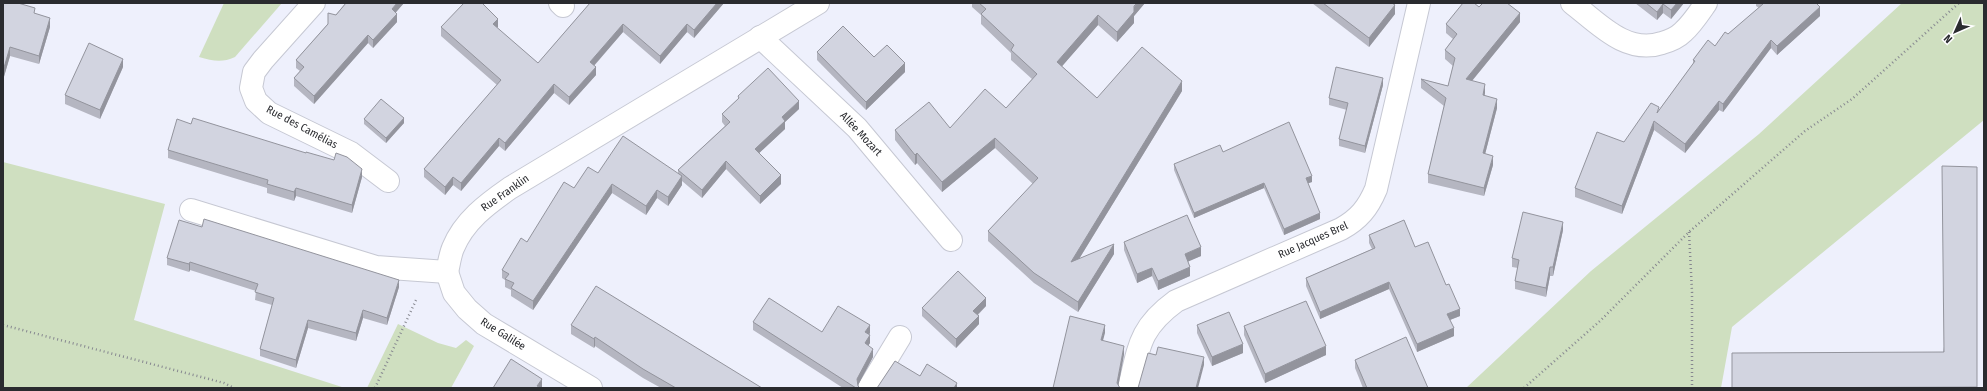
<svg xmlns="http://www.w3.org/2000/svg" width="1987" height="391" font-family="'Fira Sans Condensed',sans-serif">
<rect width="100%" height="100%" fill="#eef0fc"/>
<!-- green -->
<g fill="#cfdfc0">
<path d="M224,3H282L235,57C222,63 213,61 199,57Z"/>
<path d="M1902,3H1984V120L1732,327L1721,388H1466L1591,271L1759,134Z"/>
<path d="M3,162L165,204L134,320L345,388H3Z"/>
<path d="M398,324L438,343L456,348L466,340L474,346L451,388H367Z"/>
</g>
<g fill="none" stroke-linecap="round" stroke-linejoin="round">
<defs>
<g id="minor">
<path d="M314,3L263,60L254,72L251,88L256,101L269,113L351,153L388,181"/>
<path d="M560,3L563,6"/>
<path d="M1572,3C1598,23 1626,55 1662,43C1669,41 1677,38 1683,32C1692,24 1699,13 1706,3"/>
<path d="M760,37L857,128L951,240"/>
<path d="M191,210L376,267L447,272"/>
<path d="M447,272C449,264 450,255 453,248C464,221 487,204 510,188L818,3"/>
<path d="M447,272L454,293L467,309L484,324L591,388"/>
<path d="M869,388L900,337"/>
<path d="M1129,388C1139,347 1139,328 1176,301L1341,229C1359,219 1368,208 1376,189L1419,3"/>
</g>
</defs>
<!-- minor casing -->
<use href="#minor" stroke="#c6c8d3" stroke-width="24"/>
<!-- path -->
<g stroke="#86878f" stroke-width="2.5" stroke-dasharray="1 3" stroke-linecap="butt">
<path d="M1689,232L1692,292V388"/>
<path d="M3,325L224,383L234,388"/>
<path d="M375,388L417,298"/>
<path d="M1524,388L1600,321L1689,232L1805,131L1852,99L1959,3"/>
</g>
<!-- minor -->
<use href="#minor" stroke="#fff" stroke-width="22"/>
</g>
<!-- wall -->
<g fill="#b5b6c1">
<path d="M3,3L35,14L50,27L39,64L10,56L3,80Z"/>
<path d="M346,3H404L395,12L397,22L373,48L368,43L314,104L294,86V78L300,71L296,68V60Z"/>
<path d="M590,3H724L694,38L687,32L660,64L623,32L594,66L596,75L569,105L554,93L505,151L499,146L461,191L453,185L445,195L424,177V169L497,85L441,36V27H498L497,28L538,63Z"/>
<path d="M972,3H1145L1134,16V23L1117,42L1098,25L1062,66L1097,98L1182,91L1079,259L1114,254L1078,312L1034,283L988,241V231L1033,184L995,148L942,192L917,163L915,165L895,140V130L950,128L1006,108L1032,79L1011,60V53L981,24V15L972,7Z"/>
<path d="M1312,3H1392L1395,14L1369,47Z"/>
<path d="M1635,3H1684L1671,19L1663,13L1657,20Z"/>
<path d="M1756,3H1816L1820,16L1777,55L1771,48L1723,112L1719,110L1685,153L1654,130L1622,214L1575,197V188L1659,110L1693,64V60L1715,46L1759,8L1756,6Z"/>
<path d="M1479,7L1520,22L1472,81L1485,93L1484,96L1497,108L1485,154L1493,165L1484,196L1428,183V174L1444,106L1421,88V79L1448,86L1453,66L1445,59V50L1453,39L1446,33V24Z"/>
<path d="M817,52L874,57L905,72L866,110L817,60Z"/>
<path d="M123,67L100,119L65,104V95Z"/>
<path d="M1383,85L1365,153L1339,146V139L1347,110L1329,105V98Z"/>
<path d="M738,96L799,109L785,122V129L759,153L781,184L760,204L726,169L702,198L682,181V185L668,206L657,198L646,215L612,193L533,310L511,296V290L505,287V280L502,278V270L574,188L598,173L678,174V170L725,126L722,122V114L738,99Z"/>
<path d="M364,119L404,123L386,143L364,124Z"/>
<path d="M191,124L362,177L352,213L296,196L294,201L267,193V188L168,158V150Z"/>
<path d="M1223,152L1312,182L1308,183L1320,219L1284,235L1264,188L1194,218L1174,170V164Z"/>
<path d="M1977,167V388H1732L1943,352Z"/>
<path d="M1563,230L1553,276H1550L1546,297L1515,289V281L1518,268L1512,267V258Z"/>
<path d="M1369,235L1415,247L1460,316L1450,320L1454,336L1417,352L1389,289L1320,319L1306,286V278L1372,249L1369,243Z"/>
<path d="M1124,242L1201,256L1188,261L1190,276L1158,290L1152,276L1137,283L1124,250Z"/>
<path d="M167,258L399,287L387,325L363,318L356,341L308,328L296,368L260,356V349L272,305L255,300L256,291L190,270L189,272L167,265Z"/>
<path d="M986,306L978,315L979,324L956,348L922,316V308Z"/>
<path d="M753,322L822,332L870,333L869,334L870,343L868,345L873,357L858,385L860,388H843L753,330Z"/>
<path d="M571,325L762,388H661L643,378L595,346L594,348L571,334Z"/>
<path d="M1197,325L1243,353L1212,366L1197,333Z"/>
<path d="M1244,326L1326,355L1265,383L1244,335Z"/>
<path d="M1355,360L1428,388H1363L1355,368Z"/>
</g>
<!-- shaded-wall -->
<g fill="#93949d">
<path d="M397,3H404L392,17V9Z"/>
<path d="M717,3H724L694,38V30Z"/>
<path d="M1137,3H1145L1134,16V23L1117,42V32Z"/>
<path d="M1677,3H1684L1671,19V10Z"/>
<path d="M1663,4V13L1657,20V12Z"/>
<path d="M1395,5V14L1369,47V38Z"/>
<path d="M1820,7V16L1777,55V46Z"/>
<path d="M1520,13V22L1466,88V79Z"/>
<path d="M397,14V22L373,48V40Z"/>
<path d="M1098,15V25L1057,72V62Z"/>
<path d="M50,18V27L39,64V56Z"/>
<path d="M498,19V27L493,32V24Z"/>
<path d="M623,24V32L590,70V62Z"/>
<path d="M687,24V32L660,64V56Z"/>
<path d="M368,35V43L314,104V96Z"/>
<path d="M1771,40V48L1723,112V104Z"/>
<path d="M10,47V56L3,80V71Z"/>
<path d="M123,59V67L100,119V110Z"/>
<path d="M905,63V72L866,110V102Z"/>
<path d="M596,67V75L569,105V97Z"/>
<path d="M1383,78V85L1365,153V146Z"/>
<path d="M1182,81V91L1071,272V262Z"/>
<path d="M554,84V93L505,151V143Z"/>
<path d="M1485,84V93L1483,104V95Z"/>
<path d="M1497,99V108L1483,162V153Z"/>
<path d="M799,101V109L785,122V129L755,157V149L782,117Z"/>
<path d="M1719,101V110L1685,153V144Z"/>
<path d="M404,118V123L386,143V138Z"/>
<path d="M1654,121V130L1622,214V206Z"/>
<path d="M499,138V146L461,191V183Z"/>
<path d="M995,138V148L942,192V182Z"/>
<path d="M917,153V163L915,165V155Z"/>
<path d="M1493,156V165L1484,196V188Z"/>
<path d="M726,161V169L702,198V190Z"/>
<path d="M362,169V177L352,213V205Z"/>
<path d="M781,175V184L760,204V196Z"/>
<path d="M682,176V185L668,206V197Z"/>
<path d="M1312,176V182L1306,184V178Z"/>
<path d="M453,177V185L445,195V187Z"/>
<path d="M1264,183V188L1194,218V213Z"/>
<path d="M612,184V193L533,310V301Z"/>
<path d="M296,188V196L294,201V192Z"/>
<path d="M657,190V198L646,215V206Z"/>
<path d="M1320,213V219L1284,235V229Z"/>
<path d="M1563,222V230L1553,276V267Z"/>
<path d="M1114,244V254L1078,312V302Z"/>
<path d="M1201,247V256L1185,263V254Z"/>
<path d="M190,262V270L189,272V264Z"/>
<path d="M1190,267V276L1158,290V281Z"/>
<path d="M1550,267V276L1546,297V288Z"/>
<path d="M1152,268V276L1137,283V274Z"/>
<path d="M399,280V287L387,325V318Z"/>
<path d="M1389,282V289L1320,319V312Z"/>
<path d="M986,298V306L973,319V311Z"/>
<path d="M1460,309V316L1447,321V314Z"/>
<path d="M363,310V318L356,341V333Z"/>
<path d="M979,316V324L956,348V339Z"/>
<path d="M308,320V328L296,368V360Z"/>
<path d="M870,325V333L865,340V332Z"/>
<path d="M1105,325V333L1101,348V340Z"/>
<path d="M1454,328V336L1417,352V344Z"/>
<path d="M870,335V343L865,351V343Z"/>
<path d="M595,337V346L594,348V339Z"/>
<path d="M1243,344V353L1212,366V357Z"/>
<path d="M1124,346V355L1118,388L1117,383Z"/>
<path d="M1326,346V355L1265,383V374Z"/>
<path d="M873,349V357L857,387V379Z"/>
<path d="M1204,357V365L1198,388H1196Z"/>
<path d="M542,379V388H541L537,386Z"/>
<path d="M957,383V388H954Z"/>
</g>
<!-- building -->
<g fill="#d2d4e0" stroke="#93949d">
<path d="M3,3H18L35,8L34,13L50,18L39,56L10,47L3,71Z"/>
<path d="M346,3H397L392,9L397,14L373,40L368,35L314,96L294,78L304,67L296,60L328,24V13L336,15Z"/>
<path d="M464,3H482L498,19L493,24L538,63L590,3H717L694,30L687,24L660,56L623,24L590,62L596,67L569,97L554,84L505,143L499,138L461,183L453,177L445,187L424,169L501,80L441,27Z"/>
<path d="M979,3H1137L1134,6V12L1117,32L1098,15L1057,62L1097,98L1142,47L1182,81L1071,262L1114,244L1078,302L1034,273L988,231L1038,178L995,138L942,182L917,153L915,155L895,130L929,102L950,128L985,89L1006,108L1037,74L1011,50L1014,45L981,14L986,9Z"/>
<path d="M1323,3H1392L1395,5L1369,38Z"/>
<path d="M1463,3H1474L1479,7L1483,3H1507L1520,13L1466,79L1485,84L1483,95L1497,99L1483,153L1493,156L1484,188L1428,174L1446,98L1421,79L1448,86L1455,58L1445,50L1457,34L1446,24Z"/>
<path d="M1646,3H1677L1671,10L1663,4L1657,12Z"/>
<path d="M1762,3H1816L1820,7L1777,46L1771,40L1723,104L1719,101L1685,144L1654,121L1622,206L1575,188L1597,132L1624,142L1651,103L1659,107L1657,113L1695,61L1693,60L1708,40L1715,46L1725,32L1728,34L1763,4Z"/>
<path d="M843,26L874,57L887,45L905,63L866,102L817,52Z"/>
<path d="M89,43L123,59L100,110L65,95Z"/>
<path d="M1336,67L1383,78L1365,146L1339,139L1348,103L1329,98Z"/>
<path d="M768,68L799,101L782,117L785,121L755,149L781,175L760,196L726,161L702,190L678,170L730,122L722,114L739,98L738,96Z"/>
<path d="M381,99L404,118L386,138L364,119Z"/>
<path d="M193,118L306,153V152L334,160L336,153L347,157L362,169L352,205L296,188L294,192L267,184L268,180L168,150L177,119L191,124Z"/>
<path d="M1289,122L1312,176L1306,178L1320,213L1284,229L1264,183L1194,213L1174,164L1220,145L1223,152Z"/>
<path d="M623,136L682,176L668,197L657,190L646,206L612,184L533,301L511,288L514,283L505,279L509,274L502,270L521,238L527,242L564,182L574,188L588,167L598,173Z"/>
<path d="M1942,166L1977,167V387L1732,388V353L1944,352Z"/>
<path d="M1523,212L1563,222L1553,267H1550L1546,288L1515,281L1519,260L1512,258Z"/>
<path d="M1187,215L1201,247L1185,254L1190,267L1158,281L1152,268L1137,274L1124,242Z"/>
<path d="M204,219L399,280L387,318L363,310L356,333L308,320L296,360L260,349L274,298L255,292L258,284L190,262L189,264L167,258L179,220L202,227Z"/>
<path d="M1404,220L1415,247L1428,242L1446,285L1449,284L1460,309L1447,314L1454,328L1417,344L1389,282L1320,312L1306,278L1375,248L1369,235Z"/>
<path d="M958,271L986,298L973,311L979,316L956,339L922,308Z"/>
<path d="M596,286L762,388H676L643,369L595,337L594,339L571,325Z"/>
<path d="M769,298L822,332L838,306L870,325L865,332L870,335L865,343L873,349L857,379L858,386L860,388H856L753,322Z"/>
<path d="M1306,301L1326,346L1265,374L1244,326Z"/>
<path d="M1229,312L1243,344L1212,357L1197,325Z"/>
<path d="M1070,316L1105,325L1101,340L1124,346L1117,383L1120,388H1053Z"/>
<path d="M1406,337L1428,388H1367L1355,360Z"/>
<path d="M1158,347L1204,357L1196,388H1138L1148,353L1156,355Z"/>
<path d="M511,359L542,379L537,386L541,388H493Z"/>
<path d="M895,361L920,376L927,364L957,383L954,388H877Z"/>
</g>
<g text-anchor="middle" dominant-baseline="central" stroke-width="3" stroke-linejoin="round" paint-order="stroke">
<!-- street labels -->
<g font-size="11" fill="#2a2b2f" stroke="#fff">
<text transform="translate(302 127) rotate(28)">Rue des Camélias</text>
<text transform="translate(861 134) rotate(47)">Allée Mozart</text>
<text transform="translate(505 193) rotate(-35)">Rue Franklin</text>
<text transform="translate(1313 240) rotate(-24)">Rue Jacques Brel</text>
<text transform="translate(503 334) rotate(32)">Rue Galilée</text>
</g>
</g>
<!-- border -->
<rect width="1987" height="391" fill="none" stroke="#2a2b2f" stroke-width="8"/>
<!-- north arrow -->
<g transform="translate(1955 32) rotate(225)" stroke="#ffffff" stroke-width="3" paint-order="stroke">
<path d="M0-3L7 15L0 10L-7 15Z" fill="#2a2b2f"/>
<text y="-6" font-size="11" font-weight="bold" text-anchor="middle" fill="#2a2b2f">N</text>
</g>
</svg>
